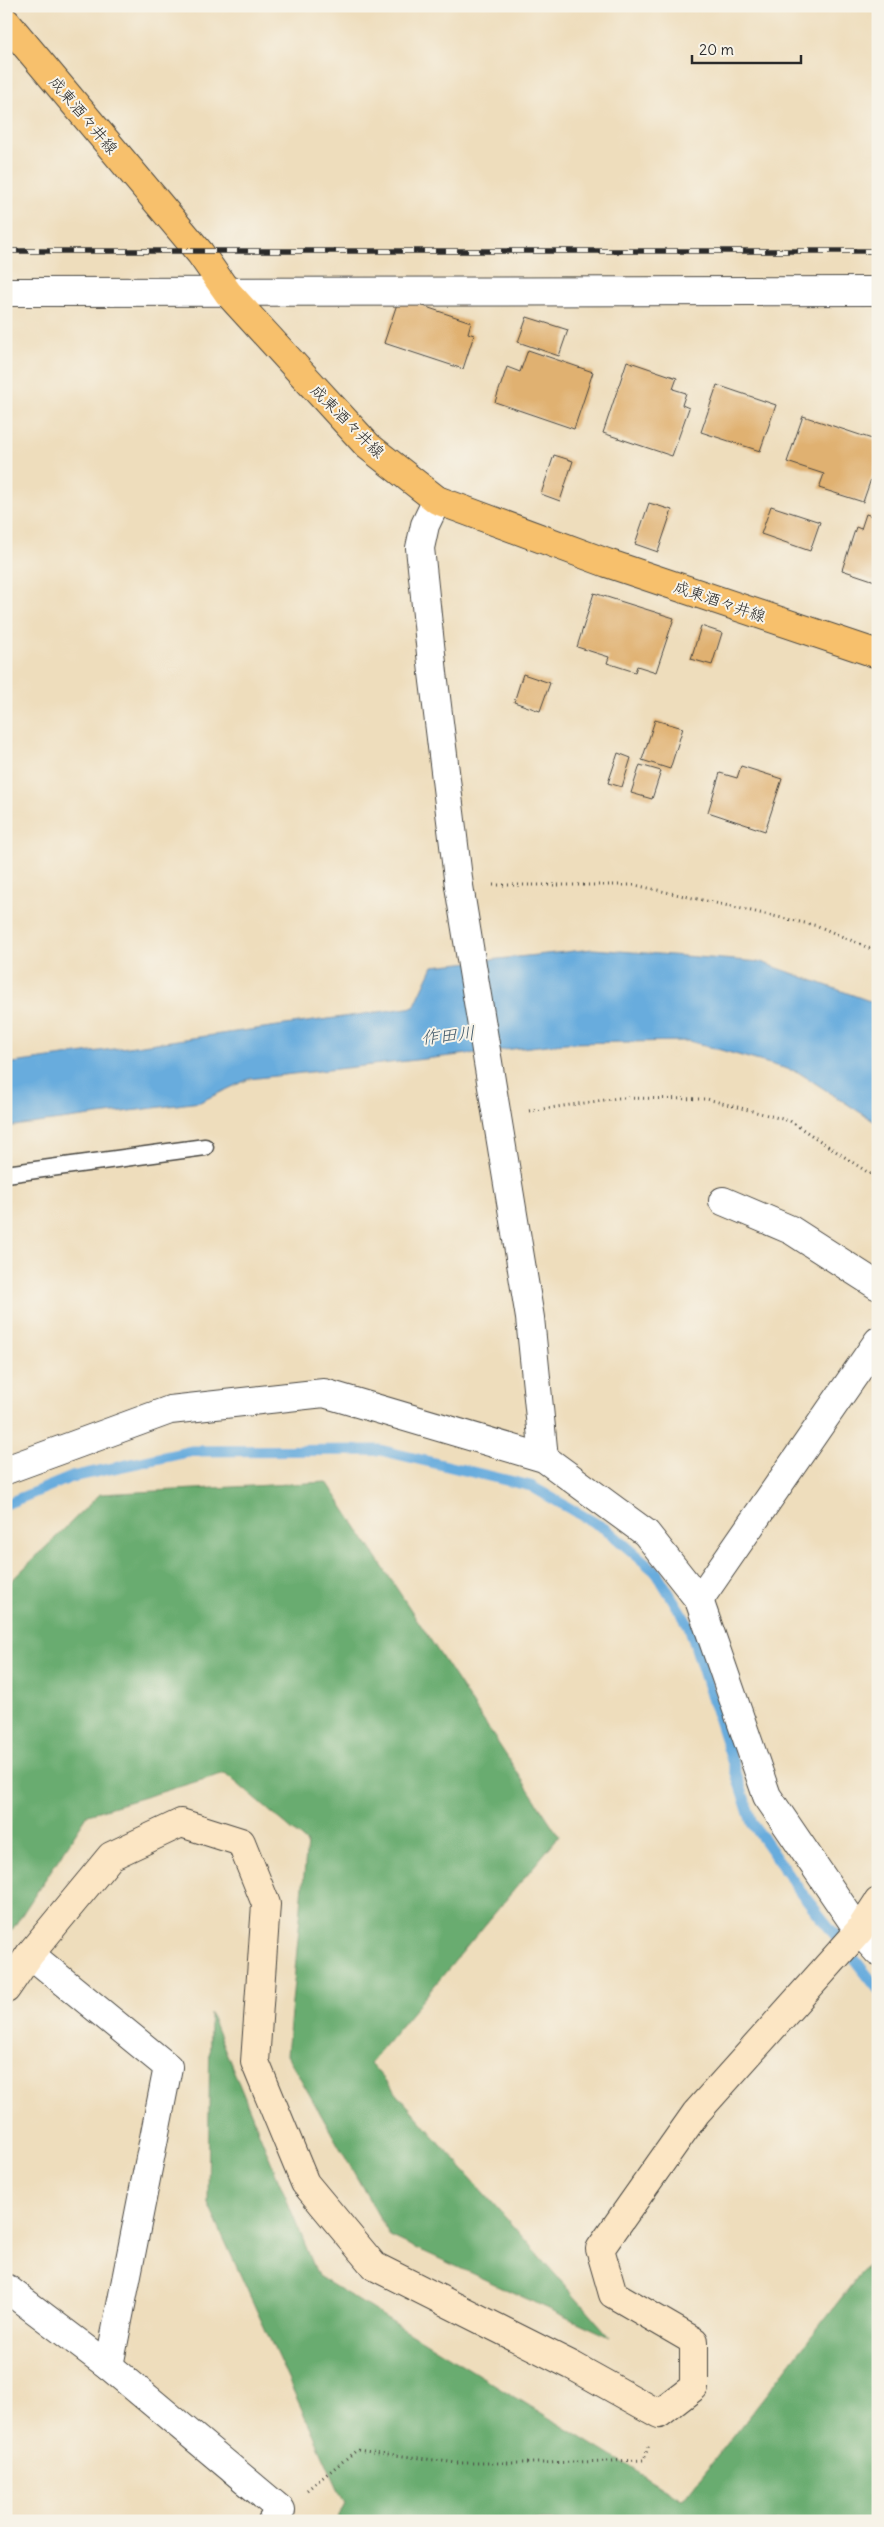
<svg xmlns="http://www.w3.org/2000/svg" width="884" height="2527" font-family="Delius,'Klee One',sans-serif">
<rect width="100%" height="100%" fill="#f7f3e8"/>
<filter id="ink" filterUnits="userSpaceOnUse"><feTurbulence type="fractalNoise" baseFrequency=".02" numOctaves="2"/><feDisplacementMap in="SourceGraphic" scale="10" xChannelSelector="R" yChannelSelector="G"/><feConvolveMatrix kernelMatrix="1 2 1 2 8 2 1 2 1" color-interpolation-filters="sRGB"/></filter>
<filter id="wash" filterUnits="userSpaceOnUse"><feTurbulence type="fractalNoise" baseFrequency=".0096" numOctaves="4" result="noise"/><feDisplacementMap in="SourceGraphic" scale="20" xChannelSelector="R" yChannelSelector="G"/><feGaussianBlur stdDeviation="1.12" result="paint"/><feColorMatrix in="noise" values="0 0 0 0 0 0 0 0 0 0 0 0 0 0 0 0 0 1.4 0 .05"/><feComposite in="paint" operator="in"/></filter>
<g filter="url(#wash)">
<rect width="100%" height="100%" fill="#eeddbc"/>
<!-- forest -->
<g fill="#69ac70" stroke="#4a6c4e">
<path d="M327,1482L559,1836L370,2063L610,2337L390,2236L287,2055L307,1843L225,1773L88,1814L6,1939V1586L100,1494Z"/>
<path d="M210,2013L318,2276L683,2500L878,2251V2521H336L345,2504L208,2204Z"/>
</g>
<!-- water -->
<path fill="#67acdd" stroke="#496c84" d="M593,949L761,962L878,1004V1124L798,1072L689,1041L565,1043L249,1079L200,1102L6,1127V1064L414,1007L433,966Z"/>
<g fill="none" stroke-linecap="round" stroke-linejoin="round">
<!-- stream -->
<path stroke="#67acdd" stroke-width="11" d="M6,1504L72,1477L192,1451L380,1450L531,1486L607,1530L656,1572L689,1626L752,1823L800,1891L878,1989"/>
</g>
<g id="blocks">
<!-- building -->
<g fill="#e0b171">
<path d="M399,298L471,322L468,333L474,335L463,369L384,343Z"/>
<path d="M527,317L568,330L559,356L518,342Z"/>
<path d="M528,350L593,372L574,429L495,402L507,367L520,372Z"/>
<path d="M627,361L677,378L673,389L686,393L682,405L689,408L672,456L603,433Z"/>
<path d="M717,385L776,405L760,451L701,432Z"/>
<path d="M803,416L878,441V459L863,502L819,488L824,474L787,462Z"/>
<path d="M554,455L573,461L560,501L541,494Z"/>
<path d="M649,503L672,510L658,552L635,544Z"/>
<path d="M771,506L820,522L810,551L761,534Z"/>
<path d="M866,514L878,518V582L842,570L856,527L861,529Z"/>
<path d="M594,593L674,618L656,672L637,666L635,672L607,663L609,657L577,647Z"/>
<path d="M701,626L722,633L712,665L691,659Z"/>
<path d="M523,674L550,683L540,711L514,702Z"/>
<path d="M655,720L683,728L670,769L642,760Z"/>
<path d="M618,753L631,758L622,787L608,783Z"/>
<path d="M640,765L661,771L652,799L631,793Z"/>
<path d="M741,766L782,779L765,831L708,812L720,773L737,778Z"/>
</g>
</g>
</g>
<g filter="url(#ink)">
<use href="#blocks" fill-opacity="0" stroke="#484641" stroke-width="1"/>
<g fill="none" stroke-linecap="round" stroke-linejoin="round">
<defs>
<path id="lane" d="M6,1174L205,1147"/>
<g id="street">
<path d="M6,292L878,291"/>
<path d="M437,500L425,525L420,548L433,673L459,886L530,1318L544,1458"/>
<path d="M723,1201L791,1230L878,1286"/>
<path d="M6,1470L170,1410L324,1393L544,1458L646,1533L699,1600L767,1796L859,1931L878,1952"/>
<path d="M699,1600L878,1341"/>
<path d="M30,1954L168,2067L109,2366"/>
<path d="M6,2288L109,2366L281,2510L272,2521"/>
</g>
<path id="secondary" d="M6,1989L30,1954L111,1856L181,1823L241,1842L266,1904L255,2062L305,2183L374,2266L573,2366L659,2414L694,2387V2341L613,2294L600,2249L696,2113L859,1931L878,1902"/>
<path id="primary" d="M6,22L200,253L228,293L368,446L437,500L607,563L878,654"/>
</defs>
<!-- lane casing -->
<use href="#lane" stroke="#484641" stroke-width="19"/>
<!-- street casing -->
<use href="#street" stroke="#484641" stroke-width="30"/>
<!-- secondary casing -->
<use href="#secondary" stroke="#484641" stroke-width="30"/>
<!-- primary casing -->
<use href="#primary" stroke="#484641" stroke-width="30"/>
<!-- path -->
<g stroke="#484641" stroke-width="3" stroke-dasharray="1 4" stroke-linecap="butt">
<path d="M493,885H635L818,926L878,952"/>
<path d="M529,1111L619,1098L707,1099L790,1121L878,1179"/>
<path d="M307,2490L357,2450L457,2463H541L644,2460L649,2444"/>
</g>
<!-- lane -->
<use href="#lane" stroke="#fff" stroke-width="16"/>
<!-- street -->
<use href="#street" stroke="#fff" stroke-width="28"/>
<!-- secondary -->
<use href="#secondary" stroke="#fce6c4" stroke-width="28"/>
<!-- primary -->
<use href="#primary" stroke="#f7c06c" stroke-width="28"/>
<defs>
<path id="rail" d="M6,251H878"/>
</defs>
<!-- rail casing -->
<use href="#rail" stroke="#2b2b2b" stroke-width="5.5"/>
<!-- rail -->
<use href="#rail" stroke="#f7f3e8" stroke-width="4" stroke-dasharray="11" stroke-linecap="butt"/>
</g>
</g>
<g text-anchor="middle" dominant-baseline="central" stroke-width="4" stroke-linejoin="round" paint-order="stroke">
<!-- street labels -->
<g font-size="16" fill="#2b2b2b" stroke="#f7f3e8">
<text transform="translate(84 115) rotate(50)">成東酒々井線</text>
<text transform="translate(348 421) rotate(45)">成東酒々井線</text>
<text transform="translate(720 601) rotate(19)">成東酒々井線</text>
</g>
<!-- water labels -->
<g font-size="18" font-style="italic" fill="#405869" stroke="#f7f3e8">
<text transform="translate(448 1035) rotate(-6)">作田川</text>
</g>
</g>
<!-- margin -->
<rect width="884" height="2527" fill="none" stroke="#f7f3e8" stroke-width="25"/>
<!-- scale -->
<path d="M692 55v8h109v-8" fill="none" stroke="#2b2b2b" stroke-width="2.5"/>
<text x="699" y="55" font-size="15" fill="#2b2b2b" stroke="#f7f3e8" stroke-width="4" paint-order="stroke">20 m</text>
</svg>
